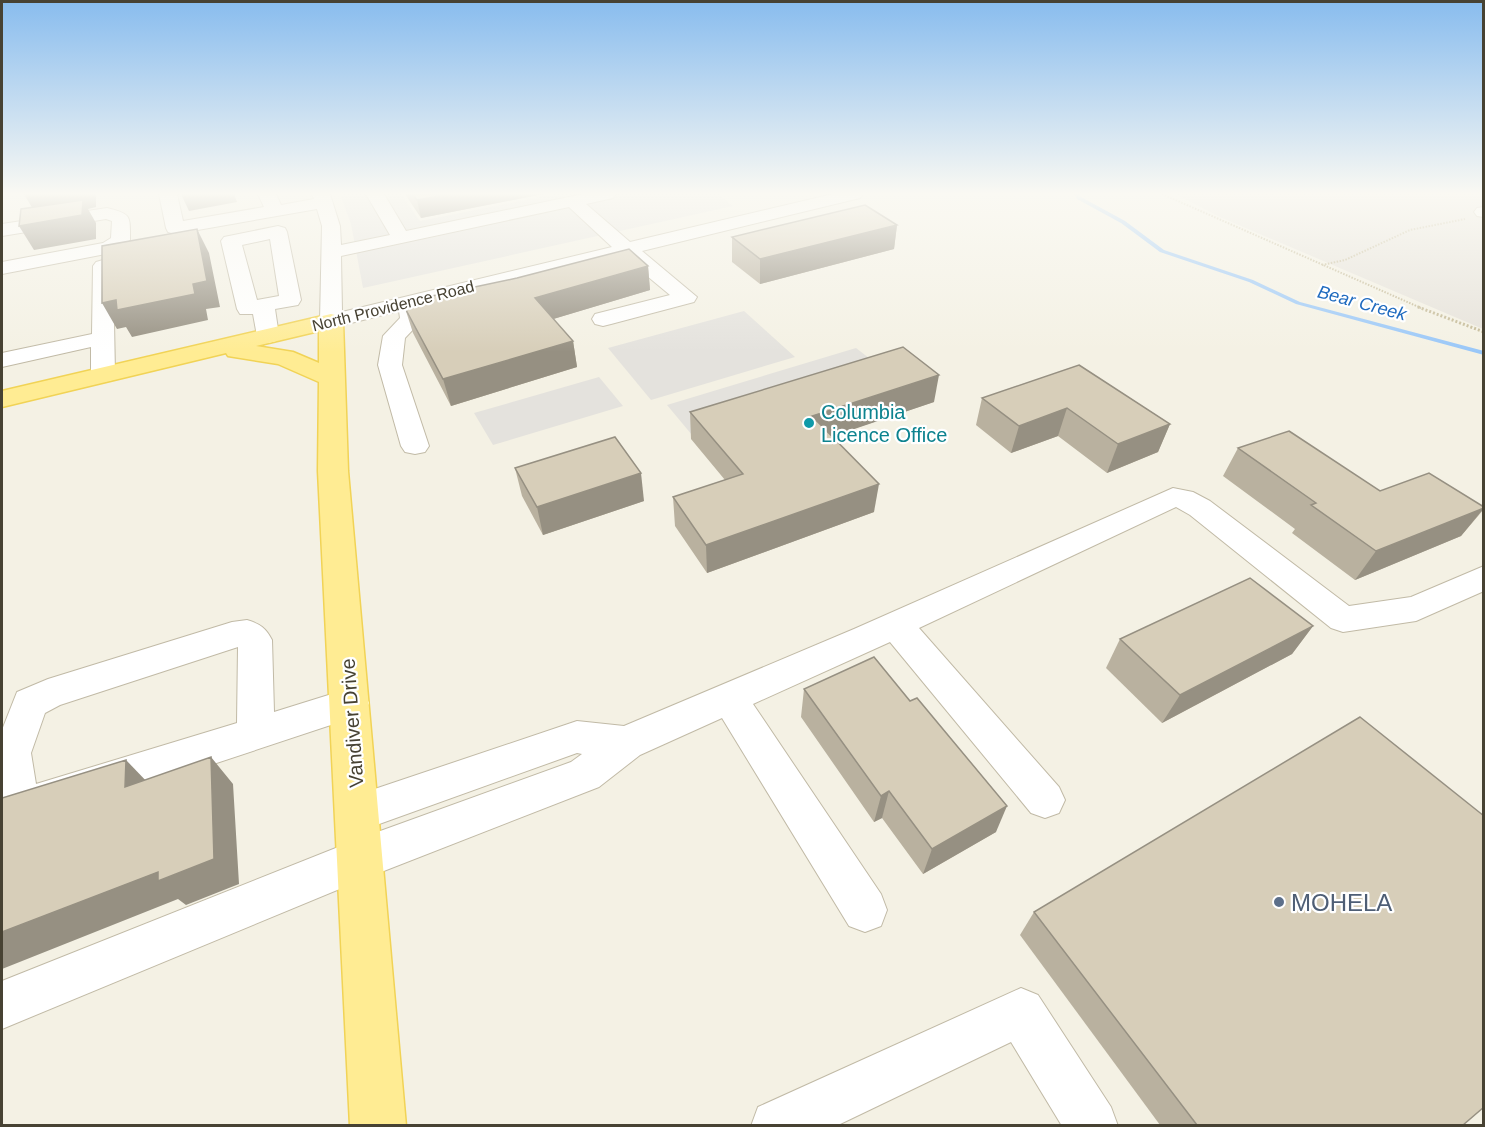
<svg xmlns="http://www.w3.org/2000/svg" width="1485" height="1127" font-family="Helvetica,sans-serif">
<rect width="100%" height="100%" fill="#f4f1e4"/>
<!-- industrial -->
<path fill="#e6e2da" d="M1175,194H1483V329L1220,217Z"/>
<!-- parking -->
<g fill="#e4e2dd">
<path d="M340,194H401L420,221L555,194H718L733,206L363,288L351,224Z"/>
<path d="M744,311L795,357L651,400L608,348Z"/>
<path d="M856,348L887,372L692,435L667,405Z"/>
<path d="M599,377L623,406L493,445L474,413Z"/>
</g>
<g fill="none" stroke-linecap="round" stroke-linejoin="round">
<!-- stream -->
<path fill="#99c7f8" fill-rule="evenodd" d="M1074,194H1078L1081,197L1125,221L1164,250L1253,280L1300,302L1484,351V355L1296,304L1249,282L1160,252L1121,223L1077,199Z"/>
<defs>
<g id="minor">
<path d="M159,194H177L183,221L264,207L258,194H276L281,205L314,199L312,194H330L340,226L341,245L390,235L366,194H384L406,231L583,194H616L613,198L586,204L630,242L833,194H863L860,198L642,251L697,297L694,302L611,324L603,326L595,324L592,319L595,314L670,295L623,256L419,306L422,320L405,338L402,365L429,446L425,452L415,454L405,452L401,446L378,365L383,336L400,318L399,311L331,328L323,326L320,321L322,226L317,209L175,234L168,232L166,228ZM569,207L612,247L342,312L341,256Z"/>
<path d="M1484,207V217L1477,216L1474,212L1477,208Z"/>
<path d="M107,208C132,214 130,216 130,240L116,252L2,274V262L103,243L111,238L112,221L106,219L2,236V224Z"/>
<path d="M278,226L285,228L287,232L301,300L298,305L275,309L279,336L276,341L268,343L260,341L257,336L253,314H240L237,309L221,241L224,237ZM270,239L279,296L257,300L242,245Z"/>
<path d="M103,260L110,262L113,266L115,375L112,380L103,382L94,380L91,375V347L2,367V353L92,334L93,266L96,262Z"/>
<path d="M1173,488L1193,492L1210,501L1349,606L1411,597L1484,566V591L1416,621L1343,632L1331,628L1190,515L1176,507L919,628L1059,787L1065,800L1059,813L1045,818L1031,813L890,642L753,704L881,894L887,910L881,926L865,932L849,926L722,718L640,755L599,787L371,876L2,1029V981L361,838L571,762L582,754L577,753L357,832L342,826L336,813L342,800L577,721L624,726L854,629Z"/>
<path d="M247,620C260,624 266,628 272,640L274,712L351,688L364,692L369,703L364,714L39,822L4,810L2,805V730L17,692L48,679L232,622ZM238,647L237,723L36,784L31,753L45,713L60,705Z"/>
<path d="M1021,988L1038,995L1111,1107L1118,1126H1062L1011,1042L836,1126H751L758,1107Z"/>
</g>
<path id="major" d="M331,314L339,316L343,321L348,471L406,1126H350L318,471L319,382L278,364L228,356L226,353L2,407V391ZM319,331V363L293,352L256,346Z"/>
</defs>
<!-- minor casing -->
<use href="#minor" stroke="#c1baa6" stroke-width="2"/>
<!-- major casing -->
<use href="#major" stroke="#f1d356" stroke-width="3"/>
<!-- path-far1 -->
<g stroke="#c4b996" stroke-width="2" stroke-dasharray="1.5 1.5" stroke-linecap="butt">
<path d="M1162,194L1421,308"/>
<path d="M1322,265L1345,260L1410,230L1465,219"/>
</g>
<!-- path -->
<path stroke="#c4b996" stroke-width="3" stroke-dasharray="2 2" stroke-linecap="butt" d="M1418,307L1484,332"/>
<!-- minor -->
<use href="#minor" fill="#fff" fill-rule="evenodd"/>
<!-- major -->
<use href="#major" fill="#ffec93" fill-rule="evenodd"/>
</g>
<!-- wall -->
<g fill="#b9b19f">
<path d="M405,194H543L421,218Z"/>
<path d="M897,225L894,249L760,284L732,262V237Z"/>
<path d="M648,266L650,290L553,319L573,341L577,367L451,406L413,333L405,308Z"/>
<path d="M1079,365L1170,424L1158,452L1107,473L1058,436L1011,453L976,425L982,398Z"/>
<path d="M934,402L832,436L874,512L707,573L675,526L673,497L725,480L691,439L690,412Z"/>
<path d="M1238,448L1380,491L1484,507V509L1461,536L1355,580L1292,533L1295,529L1223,476Z"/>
<path d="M515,468L644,501L543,535L522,496Z"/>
<path d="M1313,626L1292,654L1162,723L1106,668L1120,639Z"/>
<path d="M804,689L996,832L923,874L882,818L874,822L801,717Z"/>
<path d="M1034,912L1463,1125H1160L1020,935Z"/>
</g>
<!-- shaded-wall -->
<g fill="#969082">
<path d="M24,194H96V207L88,209L96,223V239L34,250L19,226L37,216Z"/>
<path d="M181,194H234L237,202L189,211Z"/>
<path d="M450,194H543L421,218L417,200Z"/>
<path d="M897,225L894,249L760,284V259Z"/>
<path d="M197,229L209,253L220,307L206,309L208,320L132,337L126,327L117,329L102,303Z"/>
<path d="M648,266L650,290L540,323L535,298Z"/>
<path d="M573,341L577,367L451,406L443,379Z"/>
<path d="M939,375L934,402L810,444L812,416Z"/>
<path d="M1067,408L1058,436L1011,453L1019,426Z"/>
<path d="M1170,424L1158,452L1107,473L1118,444Z"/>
<path d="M641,473L644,501L543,535L537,507Z"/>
<path d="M879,484L874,512L707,573L706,545Z"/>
<path d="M1484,508L1461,536L1355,580L1376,551Z"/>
<path d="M1313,626L1292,654L1162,723L1180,695Z"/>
<path d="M211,757L233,784L239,884L186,905L178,899L2,969V932Z"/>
<path d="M126,760L152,787H125Z"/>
<path d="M889,791L882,818L874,822L881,796Z"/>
<path d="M1007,806L996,832L923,874L932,849Z"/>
</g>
<!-- building -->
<g fill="#d7ceb9" stroke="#969082" stroke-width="1.5">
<path d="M412,194H450L417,200Z"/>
<path d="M83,200L82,215L19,226L21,209Z"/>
<path d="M865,205L897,225L760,259L732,237Z"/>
<path d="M197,229L207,281L193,284L195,294L117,310L116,300L102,303V246Z"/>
<path d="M629,249L648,266L535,298L573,341L443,379L405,308L413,300L517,278Z"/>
<path d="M903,347L939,375L812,416L879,484L706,545L673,497L743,474L690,412Z"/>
<path d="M1079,365L1170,424L1118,444L1067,408L1019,426L982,398Z"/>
<path d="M1289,431L1380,491L1429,473L1484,507V508L1376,551L1311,505L1316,503L1238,448Z"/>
<path d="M615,437L641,473L537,507L515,468Z"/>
<path d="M1250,578L1313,626L1180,695L1120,639Z"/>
<path d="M874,657L910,701L917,698L1007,806L932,849L889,791L881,796L804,689Z"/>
<path d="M1360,717L1484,816V1107L1463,1125H1197L1034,912Z"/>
<path d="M211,757L214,859L158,881V872L2,932V798L126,760L125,787Z"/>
</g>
<!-- sky -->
<linearGradient id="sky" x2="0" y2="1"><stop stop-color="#88bcee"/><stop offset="0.55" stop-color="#faf9f3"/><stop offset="1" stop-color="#faf9f3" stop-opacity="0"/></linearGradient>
<rect width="1485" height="352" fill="url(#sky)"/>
<!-- markers -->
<circle fill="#0f9aa8" stroke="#fff" stroke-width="2" cx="809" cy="423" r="6"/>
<circle fill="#5c6f8a" stroke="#fff" stroke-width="2" cx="1279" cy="902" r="6"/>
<g text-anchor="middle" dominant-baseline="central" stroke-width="4.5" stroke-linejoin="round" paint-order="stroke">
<!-- far-street labels -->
<g font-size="16" fill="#474233" stroke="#fff">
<text transform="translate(393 306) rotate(-14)">North Providence Road</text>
</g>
<!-- far-water labels -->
<g font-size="18" font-style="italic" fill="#206bbf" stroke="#fff">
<text transform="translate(1362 303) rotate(15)">Bear Creek</text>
</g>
<!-- culture labels -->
<g font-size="20" fill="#0d838f" stroke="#fff" text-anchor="start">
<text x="821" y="412">Columbia<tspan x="821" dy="23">Licence Office</tspan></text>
</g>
<!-- street labels -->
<g font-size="20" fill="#474233" stroke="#fff">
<text transform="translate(352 723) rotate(-94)">Vandiver Drive</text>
</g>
<!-- near-service labels -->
<g font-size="24" fill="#4e5e75" stroke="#fff" text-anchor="start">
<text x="1291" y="902">MOHELA</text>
</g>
</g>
<!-- border -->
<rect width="1485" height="1127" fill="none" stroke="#474233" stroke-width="6"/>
</svg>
